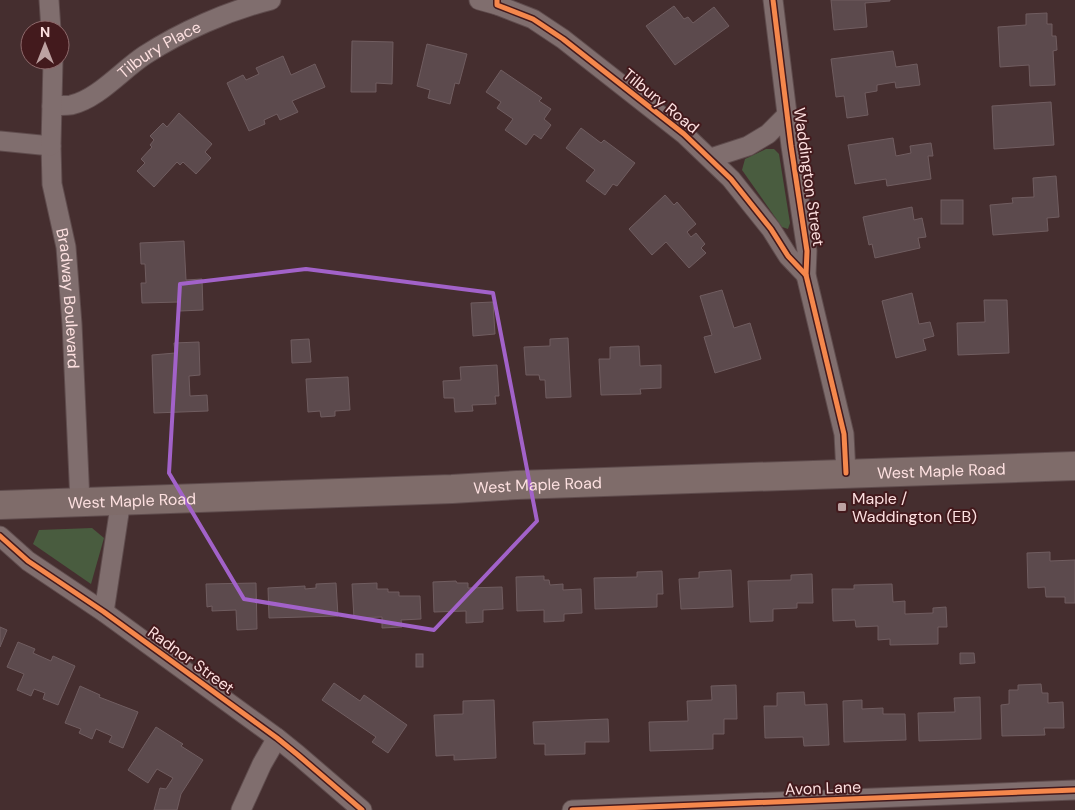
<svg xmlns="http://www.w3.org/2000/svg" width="1075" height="810" font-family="'DM Sans',sans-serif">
<rect width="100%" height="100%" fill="#452e2f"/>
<!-- green -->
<g fill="#495c3f">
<path d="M766,149H774L779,154L790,223L788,229L782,227L742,170L745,159Z"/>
<path d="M92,528L104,538L91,584L33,544L39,530Z"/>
</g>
<!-- building -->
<g fill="#5c4a4d" stroke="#705d60">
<path d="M831,0H890V1L865,3L867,27L834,30Z"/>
<path d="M674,6L684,19L688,17L693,23L714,7L729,26L675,65L646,26Z"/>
<path d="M1047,13V24H1052V36H1056L1057,50L1053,51L1055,85L1030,86L1029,65L1000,67L998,27L1026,25V14Z"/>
<path d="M352,41L393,42L392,84L376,83V92H351Z"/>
<path d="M427,44L467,54L459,84L455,83L450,104L428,98L430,90L417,86Z"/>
<path d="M893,51L896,67L917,64L920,85L896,88L895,82L877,85V91L865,93L868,115L847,118L844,96L836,97L831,59Z"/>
<path d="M283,56L291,75L315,64L325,87L292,101L298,112L280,120L277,114L264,120L265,124L249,131L227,83L243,75L246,80L259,74L256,68Z"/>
<path d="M501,70L542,98L539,101L551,109L544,119L551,125L541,139L534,134L526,145L505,130L513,119L497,108L501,102L486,92Z"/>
<path d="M1051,102L1054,145L994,149L992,106Z"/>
<path d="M179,113L212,144L205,152L211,158L196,174L183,162L180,165L177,162L154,187L137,171L145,163L141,159L152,147L150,145L154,140L150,136L163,123L167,127Z"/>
<path d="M581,128L601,143L604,140L635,163L617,186L613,184L605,195L586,181L595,170L566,148Z"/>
<path d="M893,138L896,156L911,153L910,146L931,143L933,156H928L931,179L887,186L886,179L855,184L848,145Z"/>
<path d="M1056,176L1059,217L1047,218L1048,231L993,235L990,205L1013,203L1012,198L1034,197L1033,178Z"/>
<path d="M665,195L674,205L677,202L696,224L687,232L691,237L696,233L705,244L701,248L706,253L689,268L666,242L652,255L629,229Z"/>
<rect x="941" y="200" width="22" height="24"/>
<path d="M912,207L914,220L922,218L926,237L918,238L920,248L875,258L872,244L869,245L863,217Z"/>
<path d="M184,241L186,280L202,279L203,310L180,311V302L142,303L141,283H146L145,264H141L140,243Z"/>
<path d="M722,290L734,328L750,323L761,359L715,373L704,337L712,335L700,296Z"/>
<path d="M912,293L919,324L930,322L934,336L923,339L926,350L896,358L882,301Z"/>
<path d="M984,300H1007L1009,353L958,355L957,323L985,322Z"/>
<path d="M493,302L495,334L473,336L471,303Z"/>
<path d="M568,338L571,397L546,398L545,380H540L539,375H526L524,347L550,346V339Z"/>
<path d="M309,339L311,362L292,363L291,340Z"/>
<path d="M199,342L200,375L189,376L190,396L207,395L208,411L154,413L152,355L175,353L174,343Z"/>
<path d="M639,346L640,366L661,365V388L640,389L641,394L601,395L599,359H610V347Z"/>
<path d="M497,365L499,396H495L496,404L472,405L473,411L455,412L454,398H444L443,381L461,380L460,367Z"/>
<path d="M348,377L350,410L335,411V416L321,417L320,411L308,412L306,379Z"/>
<path d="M1050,552V561L1075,560V603H1065V597H1046L1045,587L1028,588L1027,553Z"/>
<path d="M731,570L733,607L681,609L679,579L699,578V572Z"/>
<path d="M662,571L663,594H657V607L595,609L594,578L637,577V572Z"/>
<path d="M812,574L813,603H797V608L773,609V621L750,622L748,581L791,580V575Z"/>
<path d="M544,576V580H549L550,585L563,584V590L581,589L582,613L564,614V621L544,622V610L517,611L516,577Z"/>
<path d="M456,581L457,583H468V588L502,587L503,609L483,610V622L466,623V611L434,612L433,582Z"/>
<path d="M256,583L257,629L237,630L236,610L212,611V606L207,607L206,584Z"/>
<path d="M336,583L338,616L269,618L268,588L305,586V589L316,588V584Z"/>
<path d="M377,583V589H388V592H399V596H420L421,619L401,620L402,627L382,628V617L354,618L352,584Z"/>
<path d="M892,584L893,602L905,601V614L933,613V608L946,607L947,627H938V644L890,645V639L878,640V626L856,627L855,620L833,621L832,589H854V585Z"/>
<path d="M0,627L7,630L0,647Z"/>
<path d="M18,642L35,649L33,653L51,661L53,656L75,666L58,705L43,699L45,693L34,689L31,696L17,690L24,674L7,667Z"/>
<path d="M960,653H974L975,663L960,664Z"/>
<rect x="416" y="654" width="7" height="13"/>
<path d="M334,683L360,701L364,695L407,725L388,753L372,742L376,737L322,700Z"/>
<path d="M1041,684L1042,693H1048V703L1063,702L1064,728H1044L1045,735L1002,736L1001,705L1009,704V690H1018V685Z"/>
<path d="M736,685L737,719H724V734H713V749L650,751L649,722L688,721L687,701L712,700L711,686Z"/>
<path d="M80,686L100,695L99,697L138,712L123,748L109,742L112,736L96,729L92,739L79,733L81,729L65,723Z"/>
<path d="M804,692L805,705L827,704L829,745L804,746L803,737L765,738L764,706H777V693Z"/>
<path d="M980,697L981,739L919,741L918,713L955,712L954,698Z"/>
<path d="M494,700L496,758L454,760V755L436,756L434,715L463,714V701Z"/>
<path d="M862,700V709L883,708V714H905L906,740L844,742L843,701Z"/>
<path d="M608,719L609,742H585V754L545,755V744H534L533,722Z"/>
<path d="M156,727L183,744L181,746L203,760L181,794L177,810H154L160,788L166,789L173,778L157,769L148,783L128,770Z"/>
</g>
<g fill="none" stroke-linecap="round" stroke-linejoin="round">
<defs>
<g id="street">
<path d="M49,0L51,30"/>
<path d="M479,0L497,5"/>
<path d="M497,0V5L533,19L563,39L684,134L731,179L771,229L788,256L806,275"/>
<path d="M773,0L791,146L807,251L806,275L844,434L846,473"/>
<path id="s1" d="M52,106C58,105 65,106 71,105C98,99 122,70 145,55C182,31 228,11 271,0"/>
<path id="s2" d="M0,141L51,146L52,184L66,247L72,324L80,502"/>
<path d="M51,146L53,60"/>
<path d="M711,158L748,146L768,134L787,115"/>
<path d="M0,536L28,561L104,612L277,738L298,755L362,810"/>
<path d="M104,612L121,500"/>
<path d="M241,810L262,764L277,738"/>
<path d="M572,810L1075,790"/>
</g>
<g id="secondary">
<path id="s3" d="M0,505L452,489L517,485L1075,466"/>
</g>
</defs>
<!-- street casing -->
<use href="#street" stroke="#5f4c4d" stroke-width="21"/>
<!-- secondary casing -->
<use href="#secondary" stroke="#5f4c4d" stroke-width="30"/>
<!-- street -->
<use href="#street" stroke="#806e6e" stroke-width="19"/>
<!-- secondary -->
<use href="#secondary" stroke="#7f6c6a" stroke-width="28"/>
<defs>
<g id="cycleway">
<path d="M497,0V5L533,19L563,39L684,134L731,179L771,229L788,256L806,275"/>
<path d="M773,0L791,146L807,251L806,275L844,434L846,473"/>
<path d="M0,536L28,561L104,612L277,738L298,755L362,810"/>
<path d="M572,810L1075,790"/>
</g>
</defs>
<!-- cycleway casing -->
<use href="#cycleway" stroke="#431a1d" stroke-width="8"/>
<!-- cycleway -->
<use href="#cycleway" stroke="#f5874c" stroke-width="5"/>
</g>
<!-- marked area -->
<path fill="none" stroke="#a262c9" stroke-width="4" stroke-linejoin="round" d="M306,269L493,293L537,521L434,630L244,599L169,473L180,284Z"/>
<!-- markers -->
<rect fill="#bda2a2" stroke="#431a1d" stroke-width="2" x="837" y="502" width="10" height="10" rx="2.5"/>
<g text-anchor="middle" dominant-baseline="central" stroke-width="4" stroke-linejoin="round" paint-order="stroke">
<!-- street labels -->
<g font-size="16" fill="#fde0e0" stroke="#431a1d">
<text stroke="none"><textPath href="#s1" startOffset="124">Tilbury Place</textPath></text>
<text transform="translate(661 101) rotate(39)">Tilbury Road</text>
<text transform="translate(809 177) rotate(82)">Waddington Street</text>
<text stroke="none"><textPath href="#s2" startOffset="205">Bradway Boulevard</textPath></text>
<text stroke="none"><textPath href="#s3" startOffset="942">West Maple Road</textPath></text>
<text stroke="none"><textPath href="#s3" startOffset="538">West Maple Road</textPath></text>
<text stroke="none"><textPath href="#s3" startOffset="132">West Maple Road</textPath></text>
<text transform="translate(191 660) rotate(36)">Radnor Street</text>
<text transform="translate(823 788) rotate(-2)">Avon Lane</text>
</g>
<!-- poi labels -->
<g font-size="16" fill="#fde0e0" stroke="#431a1d" text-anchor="start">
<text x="852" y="498">Maple /<tspan x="852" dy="18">Waddington (EB)</tspan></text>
</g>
</g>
<!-- north arrow -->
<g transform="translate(45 45)"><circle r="24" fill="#431a1d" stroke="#8d696b"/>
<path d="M0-4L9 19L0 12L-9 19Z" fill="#bda2a2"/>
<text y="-8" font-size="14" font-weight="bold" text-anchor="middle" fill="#fde0e0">N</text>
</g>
</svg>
